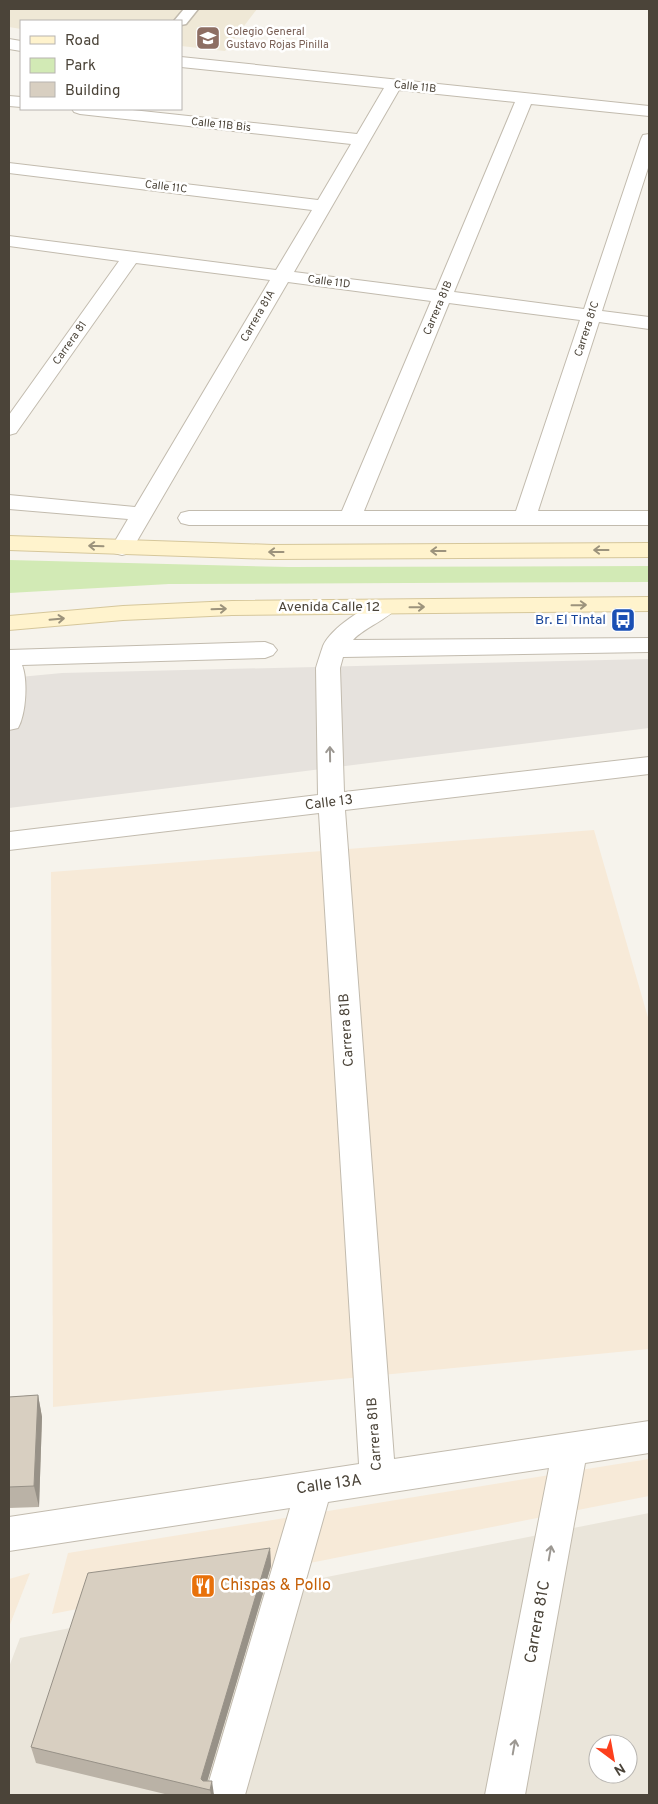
<svg xmlns="http://www.w3.org/2000/svg" width="658" height="1804" font-family="Overpass,sans-serif">
<rect width="100%" height="100%" fill="#f6f3ec"/>
<!-- residential -->
<path fill="#eae5da" fill-rule="evenodd" d="M649,1513V1795H9V1667L20,1638ZM598,1744H628V1774H598Z"/>
<!-- commercial -->
<g fill="#f7ead8">
<path d="M594,830L649,1021V1349L53,1407L51,872Z"/>
<path d="M649,1459V1496L52,1614L68,1553Z"/>
<path d="M30,1573L9,1627V1579Z"/>
</g>
<!-- industrial -->
<path fill="#e6e2dd" d="M649,659V728L9,808V678L62,673Z"/>
<!-- education -->
<path fill="#efe8d6" d="M9,9H257L225,51L181,46V21H21V29L9,27Z"/>
<!-- green -->
<path fill="#d2eab5" d="M9,560L289,567L649,566V582L169,584L9,593Z"/>
<g fill="none" stroke-linecap="round" stroke-linejoin="round">
<defs>
<path id="service" d="M184,9H198L186,24L181,25V21H174Z"/>
<g id="minor">
<path d="M9,39L21,41V51L9,49Z"/>
<path d="M181,57L649,106V116L531,104L454,292L584,309L641,139L643,135L649,134V165L602,311L649,317V329L599,322L538,511H649V525H189L181,523L178,518L181,513L189,511H342L431,301L288,282L130,553L122,555L114,553L111,548L128,519L9,509V495L135,507L270,280L136,263L16,433L9,435V415L119,261L9,246V236L276,270L312,210L9,173V163L318,200L351,144L80,114L74,112L72,109H123L357,134L384,88L181,67ZM399,90L515,102L436,290L294,272ZM449,303L580,320L516,511H364Z"/>
<path d="M9,96L21,97V107L9,106Z"/>
<path d="M385,600L393,602L397,607C389,619 365,627 353,640L649,638V652L343,657L340,668L344,792L649,757V774L345,810L394,1459L649,1421V1453L585,1463L525,1795H485L549,1468L328,1502L245,1795H205L290,1508L9,1551V1517L359,1464L319,813L9,850V832L318,795L316,668C318,661 321,652 323,646C331,628 366,605 385,600Z"/>
<path d="M265,642L273,645L277,650L273,655L265,658L22,665C28,680 26,714 18,728L9,730V650Z"/>
</g>
<g id="secondary">
<path d="M9,536L273,545L649,543V557L273,559L9,550Z"/>
<path d="M649,597V611L232,615L123,620L9,630V616L123,606L232,601Z"/>
</g>
</defs>
<!-- service casing -->
<use href="#service" stroke="#c2bbae" stroke-width="3"/>
<!-- minor casing -->
<use href="#minor" stroke="#c2bbae" stroke-width="2"/>
<!-- secondary casing -->
<use href="#secondary" stroke="#d6c79b" stroke-width="2"/>
<!-- service -->
<use href="#service" fill="#fff" fill-rule="evenodd"/>
<!-- minor -->
<use href="#minor" fill="#fff" fill-rule="evenodd"/>
<!-- secondary -->
<use href="#secondary" fill="#fff3cd" fill-rule="evenodd"/>
</g>
<!-- wall -->
<g fill="#bab2a6">
<path d="M38,1395L42,1417L39,1507L9,1508V1397Z"/>
<path d="M270,1548L271,1566L207,1781L214,1795H169L36,1763L31,1747Z"/>
</g>
<!-- shaded-wall -->
<g fill="#979187">
<path d="M38,1395L42,1417L39,1507L34,1486Z"/>
<path d="M270,1548L271,1566L205,1789L201,1779Z"/>
<path d="M212,1781L214,1795H211L210,1790Z"/>
</g>
<!-- building -->
<g fill="#d8cfc1" stroke="#979187">
<path d="M38,1395L34,1486L9,1487V1397Z"/>
<path d="M270,1548L201,1779L203,1781H212L210,1790L31,1747L88,1573Z"/>
</g>
<!-- one-way arrows -->
<defs><path id="oneway-shaft" d="M-6 0H5M1.5-3L5.5 0L1.5 3" fill="none" stroke-width="1.6" stroke-linecap="round" stroke-linejoin="round" transform="scale(1.25)"/></defs>
<g stroke="#9c937c">
<use href="#oneway-shaft" transform="translate(96 546) rotate(-178)"/>
<use href="#oneway-shaft" transform="translate(601 550) rotate(180)"/>
<use href="#oneway-shaft" transform="translate(438 551) rotate(180)"/>
<use href="#oneway-shaft" transform="translate(276 552) rotate(-180)"/>
<use href="#oneway-shaft" transform="translate(579 605) rotate(-1)"/>
<use href="#oneway-shaft" transform="translate(417 607) rotate(-1)"/>
<use href="#oneway-shaft" transform="translate(219 609) rotate(-2)"/>
<use href="#oneway-shaft" transform="translate(57 619) rotate(-5)"/>
</g>
<g stroke="#9c9892">
<use href="#oneway-shaft" transform="translate(330 754) rotate(-91)"/>
<use href="#oneway-shaft" transform="translate(550 1553) rotate(-80)"/>
<use href="#oneway-shaft" transform="translate(514 1747) rotate(-80)"/>
</g>
<!-- icons -->
<defs>
<symbol id="school-square" viewBox="-11 -11 22 22"><rect x="-9" y="-9" width="18" height="18" rx="4" fill="#8d6e63" stroke="#fff"/><path d="M0-5L7-2L0 1L-7-2ZM-4 1L0 2.5L4 1V4Q0 6-4 4Z" fill="#fff"/></symbol>
<symbol id="bus-square" viewBox="-11 -11 22 22"><rect x="-9" y="-9" width="18" height="18" rx="4" fill="#1a4fb4" stroke="#fff"/><path d="M-5-6H5V4H4V6H2V4H-2V6H-4V4H-5ZM-3.5-4V0h7V-4ZM-3.5 1.2v1.5H-2V1.2ZM2 1.2v1.5H3.5V1.2Z" fill="#fff"/></symbol>
<symbol id="restaurant-square" viewBox="-11 -11 22 22"><rect x="-9" y="-9" width="18" height="18" rx="4" fill="#e8710a" stroke="#fff"/><path d="M-5-6h1v4h1v-4h1v4h1v-4h1v5L-1.5 .5V6h-2V.5L-5-1ZM5-6V6H3V1.5H1.5Q1.5-4 5-6Z" fill="#fff"/></symbol>
</defs>
<g fill-rule="evenodd">
<use href="#school-square" x="194" y="24" width="28" height="28"/>
<use href="#bus-square" x="609" y="606" width="28" height="28"/>
<use href="#restaurant-square" x="189" y="1572" width="28" height="28"/>
</g>
<g text-anchor="middle" dominant-baseline="central" stroke-width="5" stroke-linejoin="round" paint-order="stroke">
<!-- far-education labels -->
<g font-size="11" fill="#785e54" stroke="#fff" text-anchor="start">
<text x="226" y="32">Colegio General<tspan x="226" dy="13">Gustavo Rojas Pinilla</tspan></text>
</g>
<!-- far-street labels -->
<g font-size="11" fill="#4b4439" stroke="#fff">
<text transform="translate(415 87) rotate(6)">Calle 11B</text>
<text transform="translate(221 125) rotate(6)">Calle 11B Bis</text>
<text transform="translate(166 187) rotate(7)">Calle 11C</text>
<text transform="translate(329 282) rotate(7)">Calle 11D</text>
<text transform="translate(438 308) rotate(-67)">Carrera 81B</text>
<text transform="translate(258 316) rotate(-60)">Carrera 81A</text>
<text transform="translate(587 329) rotate(-72)">Carrera 81C</text>
<text transform="translate(70 343) rotate(-55)">Carrera 81</text>
</g>
<!-- street labels -->
<g font-size="14" fill="#4b4439" stroke="#fff">
<text x="329" y="607">Avenida Calle 12</text>
<text transform="translate(329 803) rotate(-7)">Calle 13</text>
<text transform="translate(347 1030) rotate(-94)">Carrera 81B</text>
<text transform="translate(375 1434) rotate(-94)">Carrera 81B</text>
</g>
<!-- transit labels -->
<g font-size="14" fill="#164399" stroke="#fff" text-anchor="end">
<text x="606" y="620">Br. El Tintal</text>
</g>
<!-- near-street labels -->
<g font-size="16" fill="#4b4439" stroke="#fff">
<text transform="translate(329 1485) rotate(-8)">Calle 13A</text>
<text transform="translate(538 1622) rotate(-80)">Carrera 81C</text>
</g>
<!-- near-food labels -->
<g font-size="16" fill="#c56008" stroke="#fff" text-anchor="start">
<text x="220" y="1586">Chispas &amp; Pollo</text>
</g>
</g>
<!-- border -->
<rect width="658" height="1804" fill="none" stroke="#4b4439" stroke-width="20"/>
<!-- legend -->
<rect x="20" y="20" width="162" height="90" fill="#ffffff" stroke="#b7b4b0"/>
<rect x="30" y="36" width="25" height="8" fill="#fff3cd" stroke="#b7b4b0"/>
<text x="65" y="45" font-size="15" fill="#4b4439">Road</text>
<rect x="30" y="58" width="25" height="15" fill="#d2eab5" stroke="#b7b4b0"/>
<text x="65" y="70" font-size="15" fill="#4b4439">Park</text>
<rect x="30" y="82" width="25" height="15" fill="#d8cfc1" stroke="#b7b4b0"/>
<text x="65" y="95" font-size="15" fill="#4b4439">Building</text>
<!-- north arrow -->
<g transform="translate(613 1759) rotate(148)"><circle r="24" fill="#ffffff" stroke="#b7b4b0"/>
<path d="M0-4L9 19L0 12L-9 19Z" fill="#fc3f1d"/>
<text y="-8" font-size="14" font-weight="bold" text-anchor="middle" fill="#4b4439">N</text>
</g>
</svg>
